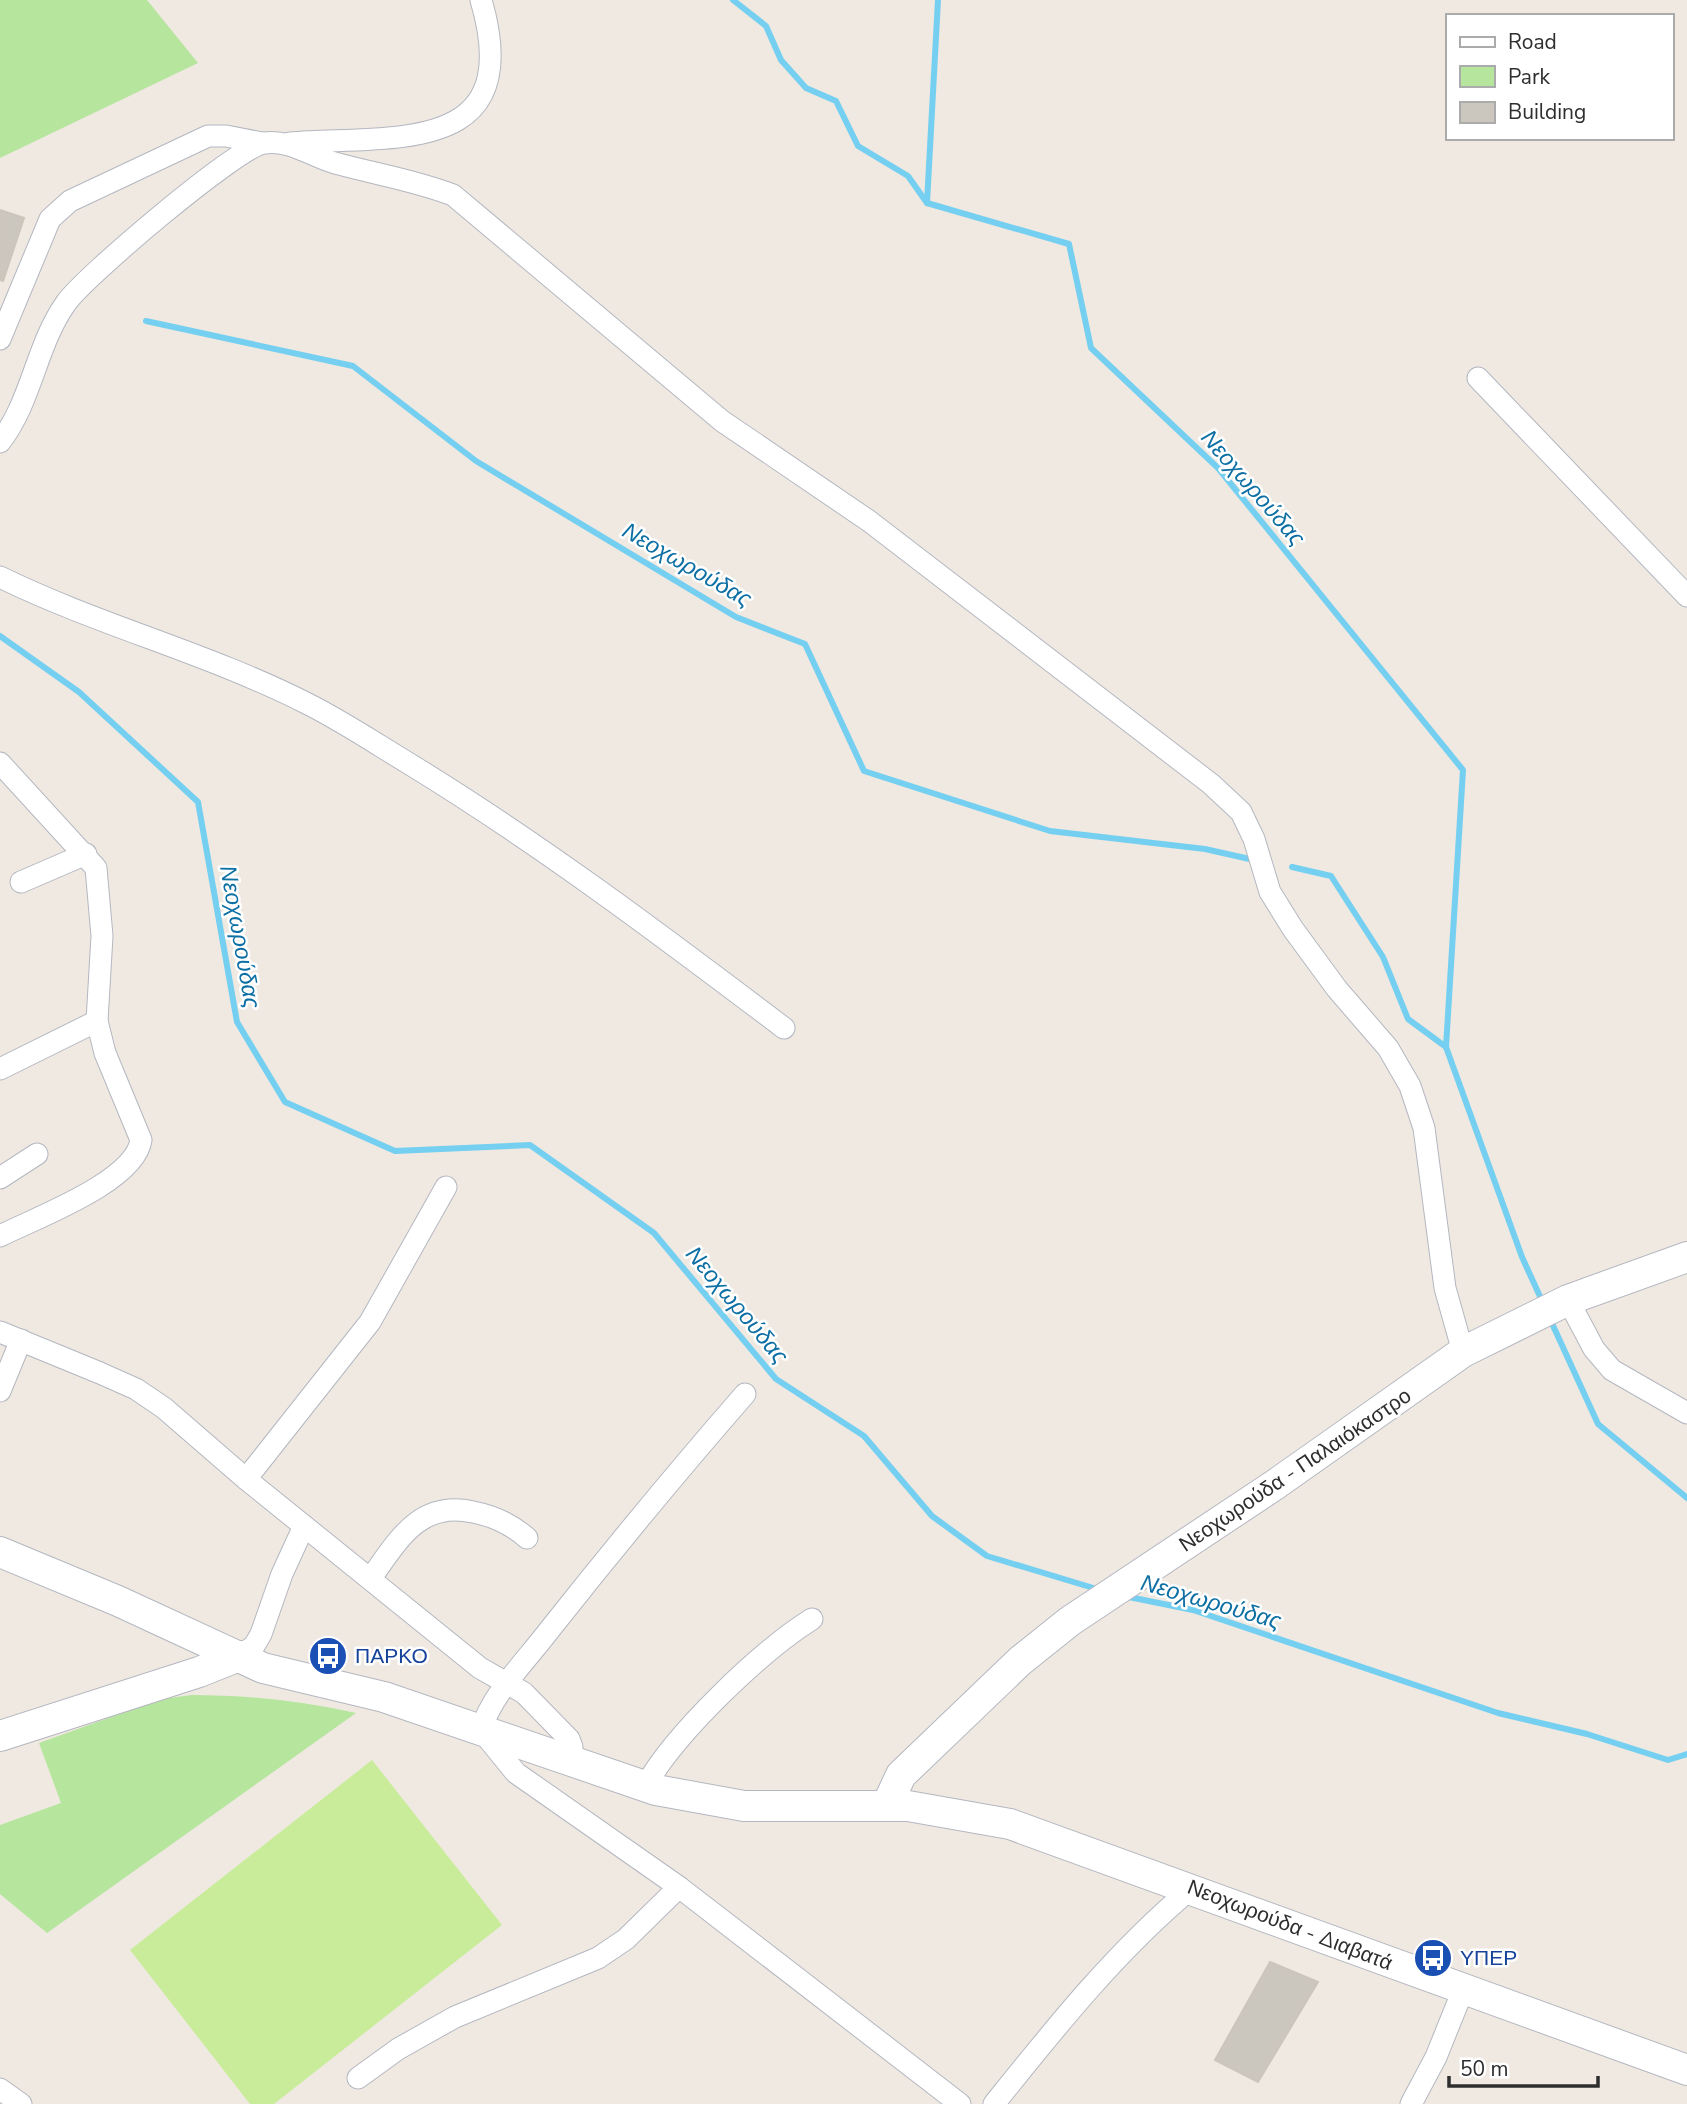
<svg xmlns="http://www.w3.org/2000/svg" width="1687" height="2104" font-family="'Nunito Sans',sans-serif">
<rect width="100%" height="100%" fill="#efe9e1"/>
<!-- green -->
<g fill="#b6e59e">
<path d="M0,0H147L198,63L0,158Z"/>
<path d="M192,1695C247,1695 302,1701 356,1713L47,1933L0,1894V1825L61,1803L39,1743L161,1699Z"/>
</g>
<!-- pitch -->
<path fill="#c9ec9a" d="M372,1760L502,1925L274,2104H250L130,1950Z"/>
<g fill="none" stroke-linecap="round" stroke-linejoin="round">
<!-- stream -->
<g stroke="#75cff0" stroke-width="6">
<path d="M733,0L766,26L781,60L806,88L836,101L858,146L908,176L927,203"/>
<path d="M938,0L927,203L1069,244L1091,348L1218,468L1463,770L1446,1047L1522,1257L1543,1303"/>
<path d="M146,321L353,366L476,461L736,617L805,644L864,771L1050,831L1205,849L1254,860"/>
<path d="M0,636L79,692L198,802L237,1022L285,1102L395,1151L530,1145L654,1233L776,1379L864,1436L932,1516L987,1556L1100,1590"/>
<path d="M1292,867L1331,876L1383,957L1408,1019L1446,1047"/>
<path d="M1550,1319L1598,1424L1687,1498"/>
<path d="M1124,1596L1193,1610L1498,1713L1587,1734L1668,1760L1687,1754"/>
</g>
</g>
<!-- building -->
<g fill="#cbc7bf" stroke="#cbc5ba" stroke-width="2">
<path d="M0,210L24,218L3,281L0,280Z"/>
<path d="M1270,1962L1318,1982L1258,2082L1215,2060Z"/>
</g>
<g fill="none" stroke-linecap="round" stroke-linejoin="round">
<defs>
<g id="street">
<path d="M290,143C394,135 527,157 481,0"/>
<path d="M0,339L50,219L70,201L208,136H226L262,143"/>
<path d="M1478,378L1687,596"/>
<path d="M0,442C32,401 36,345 66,303C84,277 237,147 264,143C289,139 311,156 335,163C375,174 414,180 453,195L722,421L869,521L1211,784L1241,812L1254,839L1270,892L1293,929L1337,989L1388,1048L1410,1086L1424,1128L1445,1288L1463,1352"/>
<path d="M0,577C100,626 208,653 308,704C342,721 375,743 408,763C539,843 661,935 784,1028"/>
<path d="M0,763L96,868L102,936L97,1021L105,1053L141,1140C135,1182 35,1218 0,1236"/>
<path d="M21,882L86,854"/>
<path d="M0,1069L97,1021"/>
<path d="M0,1178L37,1154"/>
<path d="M1568,1300L1594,1349L1612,1370L1687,1413"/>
<path d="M0,1332L100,1373L136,1389L164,1408L246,1479L480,1668L524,1693L569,1739L572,1747L570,1761"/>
<path d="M0,1391L21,1340"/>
<path d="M745,1394C677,1472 611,1552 547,1633C524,1663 492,1694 481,1730L516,1773L679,1887L960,2104"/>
<path d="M246,1479L370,1322L446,1187"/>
<path d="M371,1578C398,1540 420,1500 473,1512C494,1516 511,1524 527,1538"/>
<path d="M239,1656L254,1646L261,1634L282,1574L304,1526"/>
<path d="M645,1787C674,1734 761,1651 812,1619"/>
<path d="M358,2078L398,2049L455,2017L598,1958L626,1939L679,1887"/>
<path d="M0,2089L21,2104"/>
<path d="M994,2104C1055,2028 1117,1950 1192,1888"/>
<path d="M1411,2104L1436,2057L1463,1990"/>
</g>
<g id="secondary">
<path d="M0,1552L118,1601L263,1668L384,1697L656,1790L744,1806H908L1010,1824L1687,2070"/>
<path d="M0,1736L199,1672L239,1656"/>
<path d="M887,1805L901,1775L1020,1661L1070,1621L1276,1484L1463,1352L1568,1300L1687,1257"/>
</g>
</defs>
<!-- street casing -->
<use href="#street" stroke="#b4b7c1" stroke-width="23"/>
<!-- secondary casing -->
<use href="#secondary" stroke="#b4b7c1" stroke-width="32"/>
<!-- street -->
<use href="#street" stroke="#fff" stroke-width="21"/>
<!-- secondary -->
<use href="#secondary" stroke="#fff" stroke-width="30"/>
</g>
<!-- icons -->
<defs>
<symbol id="bus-disc" viewBox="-11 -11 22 22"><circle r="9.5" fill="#1a4fb4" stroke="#fff"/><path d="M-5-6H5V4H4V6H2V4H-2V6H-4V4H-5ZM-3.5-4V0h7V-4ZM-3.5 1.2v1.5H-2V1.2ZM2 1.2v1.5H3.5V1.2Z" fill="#fff"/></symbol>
</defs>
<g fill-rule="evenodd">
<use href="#bus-disc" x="306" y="1634" width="44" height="44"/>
<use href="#bus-disc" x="1411" y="1936" width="44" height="44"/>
</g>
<g text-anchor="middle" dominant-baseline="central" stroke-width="5" stroke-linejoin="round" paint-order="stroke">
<!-- street labels -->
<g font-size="21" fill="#2e2e2e" stroke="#fff">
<text transform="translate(1295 1470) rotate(-34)">Νεοχωρούδα - Παλαιόκαστρο</text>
<text transform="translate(1290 1925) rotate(21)">Νεοχωρούδα - Διαβατά</text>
</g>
<!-- transit labels -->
<g font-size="21" fill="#164399" stroke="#fff" text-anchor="start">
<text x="355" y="1656">ΠΑΡΚΟ</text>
<text x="1460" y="1958">ΥΠΕΡ</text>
</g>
<!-- water labels -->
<g font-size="23" font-style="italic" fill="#0d6fa3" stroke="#fff">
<text transform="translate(1253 488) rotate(49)">Νεοχωρούδας</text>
<text transform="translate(687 565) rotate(30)">Νεοχωρούδας</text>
<text transform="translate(240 937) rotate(80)">Νεοχωρούδας</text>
<text transform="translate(737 1305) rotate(50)">Νεοχωρούδας</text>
<text transform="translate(1211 1602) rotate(16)">Νεοχωρούδας</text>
</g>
</g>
<!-- legend -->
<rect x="1446" y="14" width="228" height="126" fill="#ffffff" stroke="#ababab" stroke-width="2"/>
<rect x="1460" y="37" width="35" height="10" fill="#ffffff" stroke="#ababab" stroke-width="2"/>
<text x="1508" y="49" font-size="21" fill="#2e2e2e">Road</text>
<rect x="1460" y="66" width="35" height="21" fill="#b6e59e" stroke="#ababab" stroke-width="2"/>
<text x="1508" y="84" font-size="21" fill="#2e2e2e">Park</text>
<rect x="1460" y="102" width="35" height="21" fill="#cbc7bf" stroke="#ababab" stroke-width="2"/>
<text x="1508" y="119" font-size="21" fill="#2e2e2e">Building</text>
<!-- scale -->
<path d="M1449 2076v10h149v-10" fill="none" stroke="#2e2e2e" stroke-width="3.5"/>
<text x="1460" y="2076" font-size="21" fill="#2e2e2e" stroke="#ffffff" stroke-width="5" paint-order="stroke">50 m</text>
</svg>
